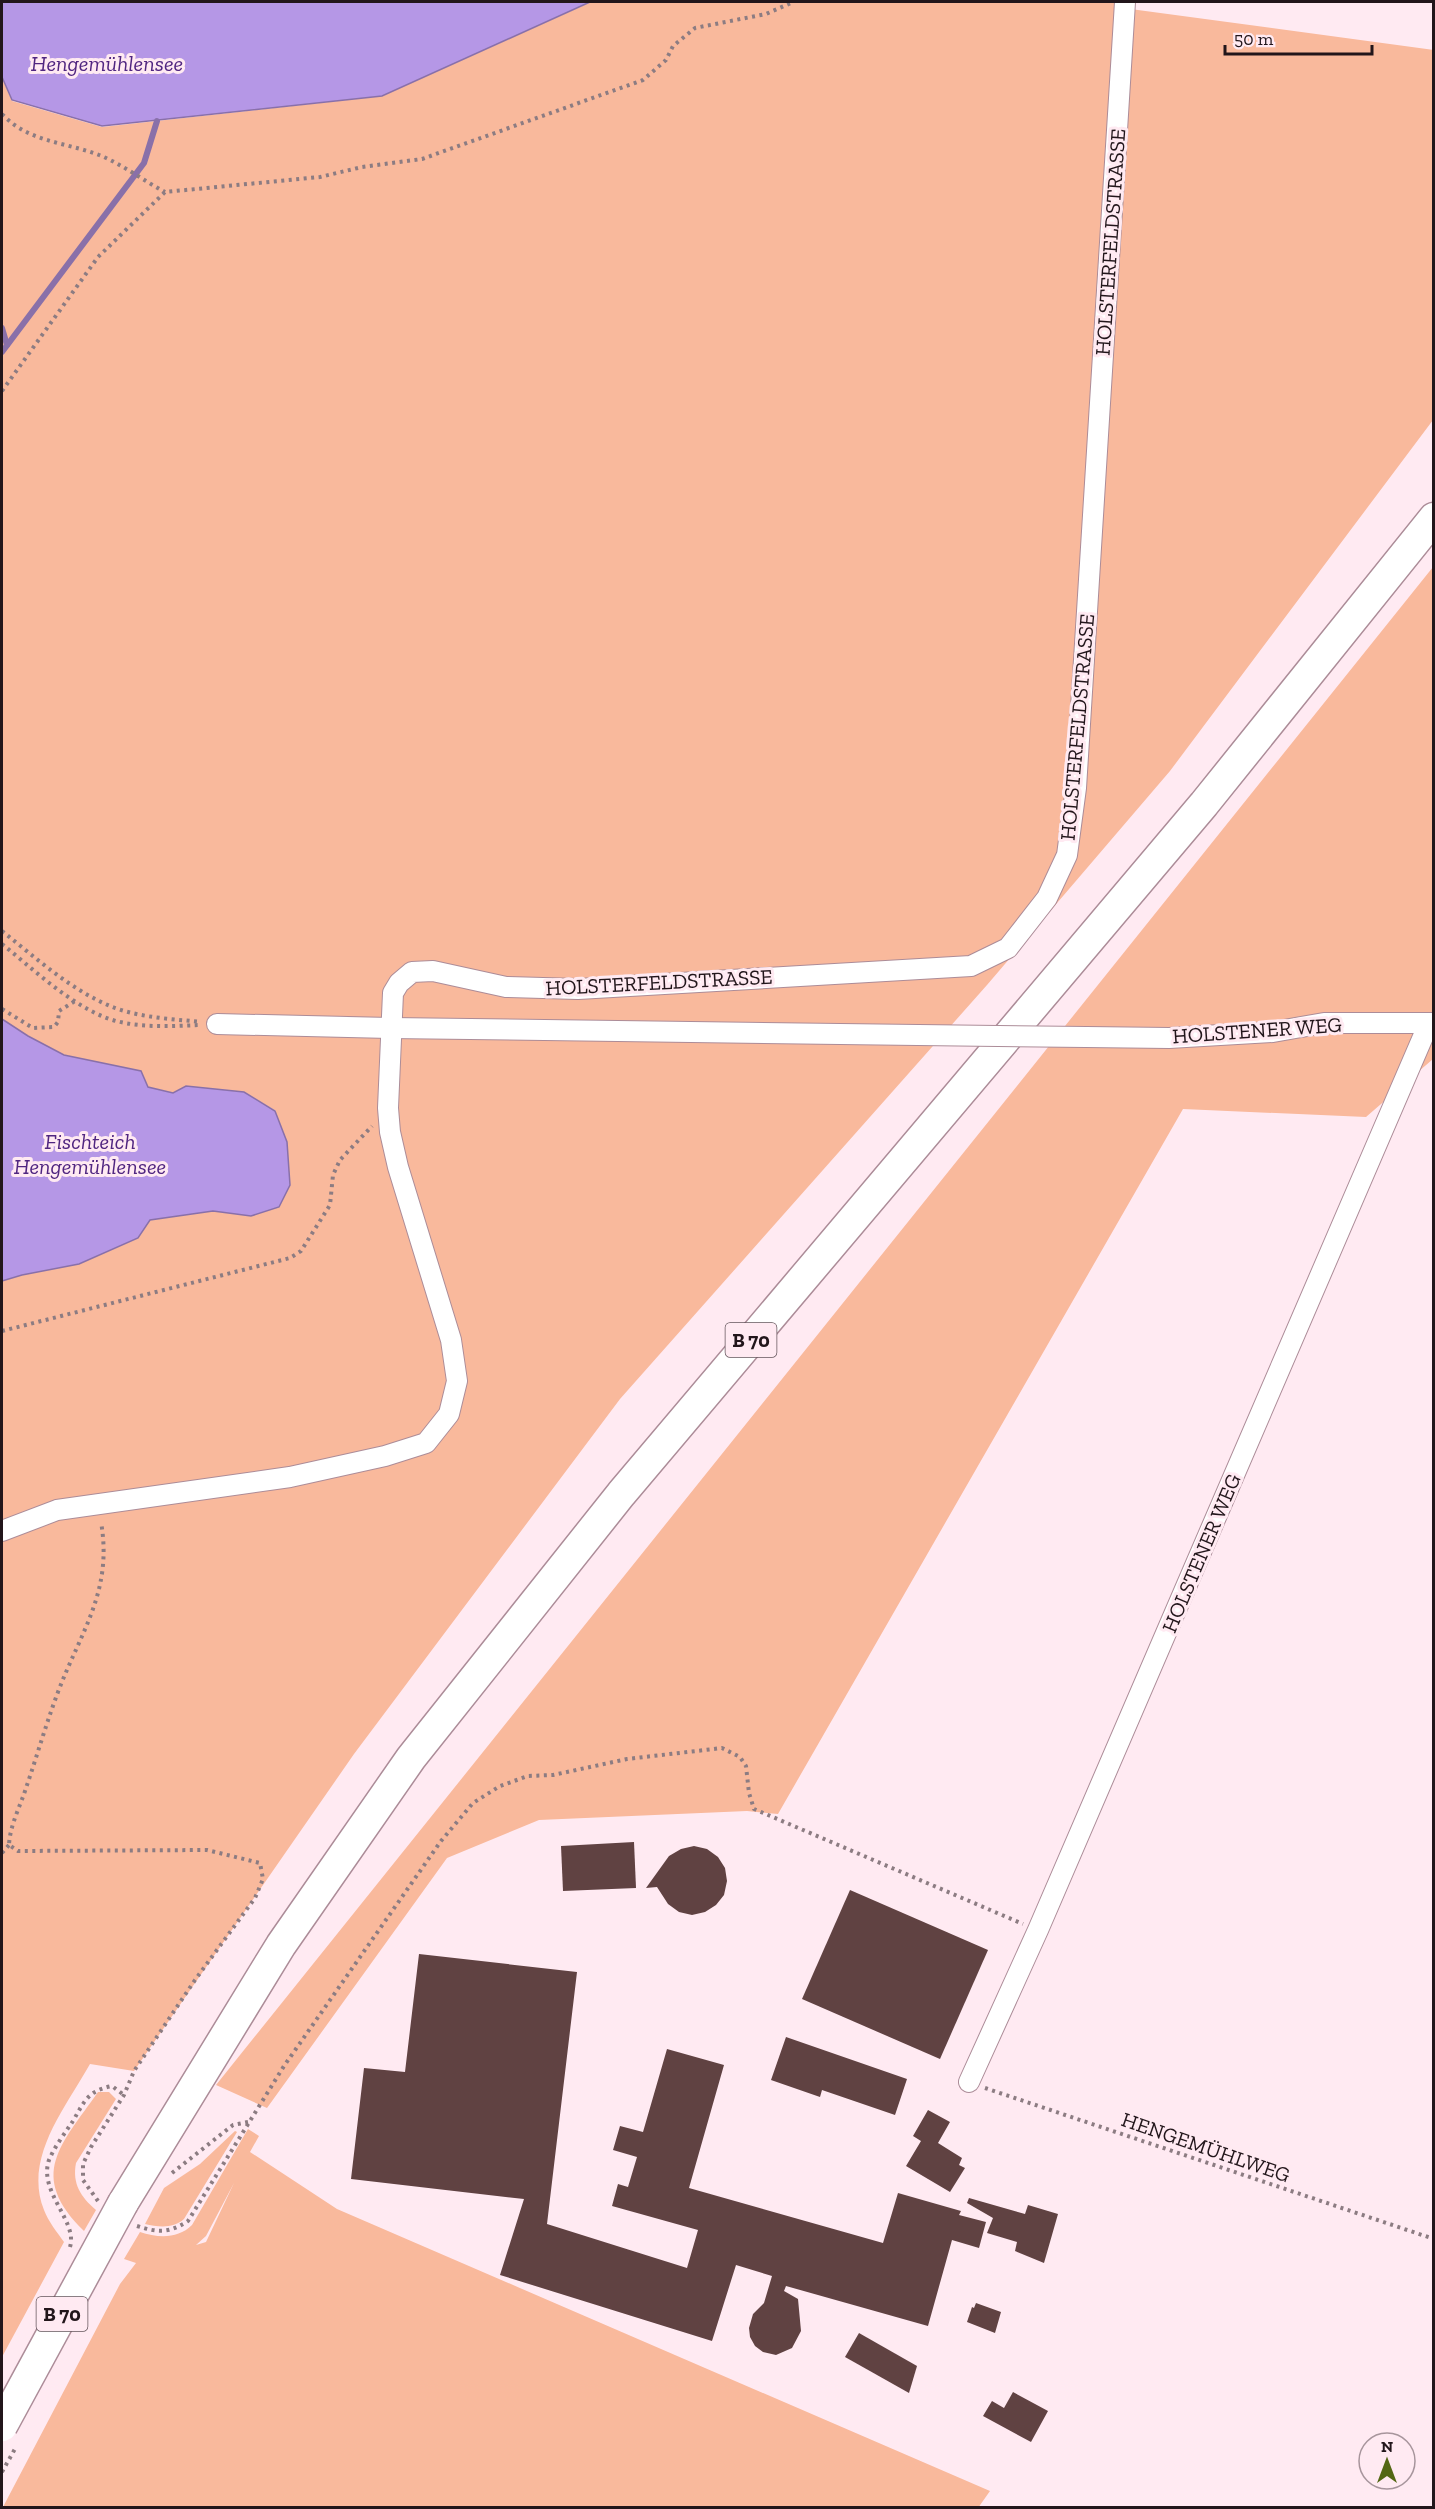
<svg xmlns="http://www.w3.org/2000/svg" width="1435" height="2509" font-family="'Zilla Slab',serif">
<rect width="100%" height="100%" fill="#ffeaf2"/>
<!-- green -->
<g fill="#f9b99c" fill-rule="evenodd">
<path d="M591,2H1123V8L1434,50L1433,420L1170,771L987,985L620,1399L354,1754L134,2071L90,2064C66,2107 23,2158 44,2210C48,2221 57,2232 64,2242L2,2357V1281L22,1275L79,1264L138,1238L150,1220L213,1211L251,1216L276,1111L244,1092L186,1086L174,1093L148,1087L141,1071L64,1055L28,1036L2,1019V78L12,101L102,127L382,96Z"/>
<path d="M1433,567V1059L1366,1117L1183,1109L778,1814L747,1811L539,1820L447,1858L267,2108L216,2085Z"/>
<path d="M98,2092H109L116,2099L76,2163C72,2184 81,2197 96,2210L84,2231C27,2175 61,2145 98,2092Z"/>
<path d="M248,2129L259,2136L250,2152L337,2209L990,2491L978,2508L3,2507L120,2284L136,2263L124,2259L140,2232C158,2238 178,2239 192,2225ZM234,2183L206,2242L196,2245L206,2236Z"/>
<path d="M235,2131L237,2132L184,2219C173,2229 158,2227 145,2224L164,2188L200,2164Z"/>
</g>
<!-- water -->
<g fill="#b597e6" stroke="#8970a9" stroke-width="1.5">
<path d="M2,2H590L382,96L102,126L12,100L2,77Z"/>
<path d="M2,1019L28,1036L64,1055L141,1071L148,1087L173,1093L186,1086L244,1092L275,1111L287,1142L290,1185L279,1207L251,1216L213,1211L150,1220L138,1238L79,1264L22,1275L2,1281Z"/>
</g>
<g fill="none" stroke-linecap="round" stroke-linejoin="round">
<!-- stream -->
<g stroke="#8970a9" stroke-width="6">
<path d="M2,328L7,345"/>
<path d="M2,352L144,163L157,121"/>
</g>
</g>
<!-- building -->
<g fill="#604242">
<path d="M634,1842L636,1888L563,1891L561,1846Z"/>
<path d="M694,1846L707,1849L718,1857L725,1868L727,1881L724,1895L716,1905L705,1912L692,1915L679,1912L668,1904L657,1887L646,1888L669,1856L681,1849Z"/>
<path d="M850,1890L988,1950L940,2059L802,1999Z"/>
<path d="M419,1954L577,1972L547,2224L687,2268L698,2230L612,2206L618,2184L628,2187L637,2157L613,2150L620,2126L643,2132L667,2049L724,2065L689,2188L883,2243L898,2193L961,2211L959,2215L986,2222L979,2248L952,2240L928,2326L786,2286L784,2291L798,2299L801,2331L792,2348L776,2355L763,2352L755,2346L750,2337L749,2328L753,2314L764,2303L772,2276L736,2265L712,2341L500,2275L524,2199L351,2179L364,2068L405,2072Z"/>
<path d="M786,2037L907,2079L895,2115L822,2090L820,2097L771,2080Z"/>
<path d="M928,2110L950,2122L938,2143L962,2158L959,2165L965,2168L950,2192L906,2166L921,2141L913,2136Z"/>
<path d="M969,2198L1025,2214L1028,2205L1058,2214L1044,2263L1015,2251L1017,2242L987,2233L993,2218L967,2203Z"/>
<path d="M976,2303L1001,2312L995,2333L967,2322L972,2307L974,2308Z"/>
<path d="M859,2333L917,2366L909,2393L845,2357Z"/>
<path d="M1013,2392L1048,2411L1031,2442L983,2416L992,2401L1004,2408Z"/>
</g>
<g fill="none" stroke-linecap="round" stroke-linejoin="round">
<defs>
<g id="minor">
<path d="M217,1024L390,1028L918,1035"/>
<path d="M1086,1037L1169,1038L1273,1032L1324,1023H1434"/>
<path d="M2,1531L57,1510L290,1477L385,1456L426,1443L449,1414L457,1381L451,1340L398,1167L390,1132L388,1108L393,993L399,983L412,972L433,971L506,987L578,989L971,966L1008,948L1047,898L1067,855L1076,788L1125,2"/>
<path d="M969,2082L1038,1930L1429,1023"/>
</g>
<path id="primary" d="M123,2203L281,1945L411,1758L621,1494L1204,804L1434,518"/>
</defs>
<!-- minor casing -->
<use href="#minor" stroke="#ac8c98" stroke-width="22"/>
<!-- primary casing -->
<use href="#primary" stroke="#ac8c98" stroke-width="33"/>
<!-- path -->
<g stroke="#8c7c82" stroke-width="4" stroke-dasharray="3 4.5" stroke-linecap="butt">
<path d="M2,114C28,142 65,142 99,155C122,164 144,181 165,192"/>
<path d="M2,391L98,257L165,192L320,177L362,167L422,159L643,80L666,60L673,46L695,28L766,14L793,2"/>
<path d="M2,931C36,958 73,992 115,1008C143,1018 173,1019 201,1022"/>
<path d="M2,944C33,969 66,1001 104,1017C134,1029 170,1026 201,1025"/>
<path d="M2,1009L33,1028L54,1027L58,1022L59,1011L75,1001"/>
<path d="M2,1331L290,1258L301,1251L330,1205L333,1175L340,1160L372,1126"/>
<path d="M2,1853L9,1845"/>
<path d="M985,2088L1434,2239"/>
<path d="M172,2173L233,2125L248,2122"/>
<path d="M98,2201L83,2180V2164L91,2147L124,2095L134,2071L195,1980L255,1898L263,1879L260,1863L207,1850L18,1851L9,1845C10,1825 20,1807 26,1788C37,1756 46,1724 58,1692C81,1631 113,1591 101,1522"/>
<path d="M137,2226C159,2233 169,2233 188,2221L284,2066L441,1841L473,1803L500,1786L528,1776L553,1775L627,1759L722,1748L740,1757L746,1766L749,1793L754,1809L1023,1924"/>
<path d="M70,2247C78,2221 38,2192 49,2160C55,2146 65,2133 73,2121C85,2100 88,2091 112,2086L124,2095"/>
</g>
<!-- minor -->
<use href="#minor" stroke="#fff" stroke-width="20"/>
<!-- primary -->
<use href="#primary" stroke="#fff" stroke-width="30"/>
<defs>
<path id="minor-bridge" d="M918,1035L1086,1037"/>
<path id="primary-bridge" d="M2,2426L123,2203"/>
</defs>
<!-- minor-bridge casing -->
<use href="#minor-bridge" stroke="#ac8c98" stroke-width="22" stroke-linecap="butt"/>
<!-- primary-bridge casing -->
<use href="#primary-bridge" stroke="#ac8c98" stroke-width="33" stroke-linecap="butt"/>
<!-- path-bridge -->
<path stroke="#8c7c82" stroke-width="4" stroke-dasharray="3 4.5" stroke-linecap="butt" d="M2,2472L16,2447"/>
<!-- minor-bridge -->
<use href="#minor-bridge" stroke="#fff" stroke-width="20"/>
<!-- primary-bridge -->
<use href="#primary-bridge" stroke="#fff" stroke-width="30"/>
</g>
<g text-anchor="middle" dominant-baseline="central" stroke-width="6" stroke-linejoin="round" paint-order="stroke">
<!-- shield labels -->
<g fill="#ffeaf2" stroke="#64565c" stroke-width="1.5">
<rect x="725.5" y="1323" width="51" height="34" rx="4.5"/>
<rect x="36.5" y="2297" width="51" height="34" rx="4.5"/>
</g>
<g font-size="20" font-weight="bold" fill="#22161b">
<text x="751" y="1340">B 70</text>
<text x="62" y="2314">B 70</text>
</g>
<!-- street labels -->
<g font-size="21" fill="#22161b" stroke="#ffeaf2">
<text transform="translate(1110 242) rotate(-86)">HOLSTERFELDSTRASSE</text>
<text transform="translate(1077 727) rotate(-85)">HOLSTERFELDSTRASSE</text>
<text transform="translate(659 982) rotate(-3)">HOLSTERFELDSTRASSE</text>
<text transform="translate(1257 1030) rotate(-4)">HOLSTENER WEG</text>
<text transform="translate(1201 1553) rotate(-67)">HOLSTENER WEG</text>
<text transform="translate(1206 2147) rotate(19)">HENGEMÜHLWEG</text>
</g>
<!-- water labels -->
<g font-size="22" font-style="italic" fill="#502580" stroke="#ffeaf2">
<text x="107" y="63">Hengemühlensee</text>
<text x="90" y="1141">Fischteich<tspan x="90" dy="25">Hengemühlensee</tspan></text>
</g>
</g>
<!-- border -->
<rect width="1435" height="2509" fill="none" stroke="#22161b" stroke-width="6"/>
<!-- north arrow -->
<g transform="translate(1387 2461)"><circle r="28" fill="#ffeaf2" stroke="#a7959c" stroke-width="1.5"/>
<path d="M0-4.5L10 22L0 15L-10 22Z" fill="#536714"/>
<text y="-9" font-size="16" font-weight="bold" text-anchor="middle" fill="#22161b">N</text>
</g>
<!-- scale -->
<path d="M1225 45v9h147v-9" fill="none" stroke="#22161b" stroke-width="3"/>
<text x="1234" y="45" font-size="18" fill="#22161b" stroke="#ffeaf2" stroke-width="4.5" paint-order="stroke">50 m</text>
</svg>
